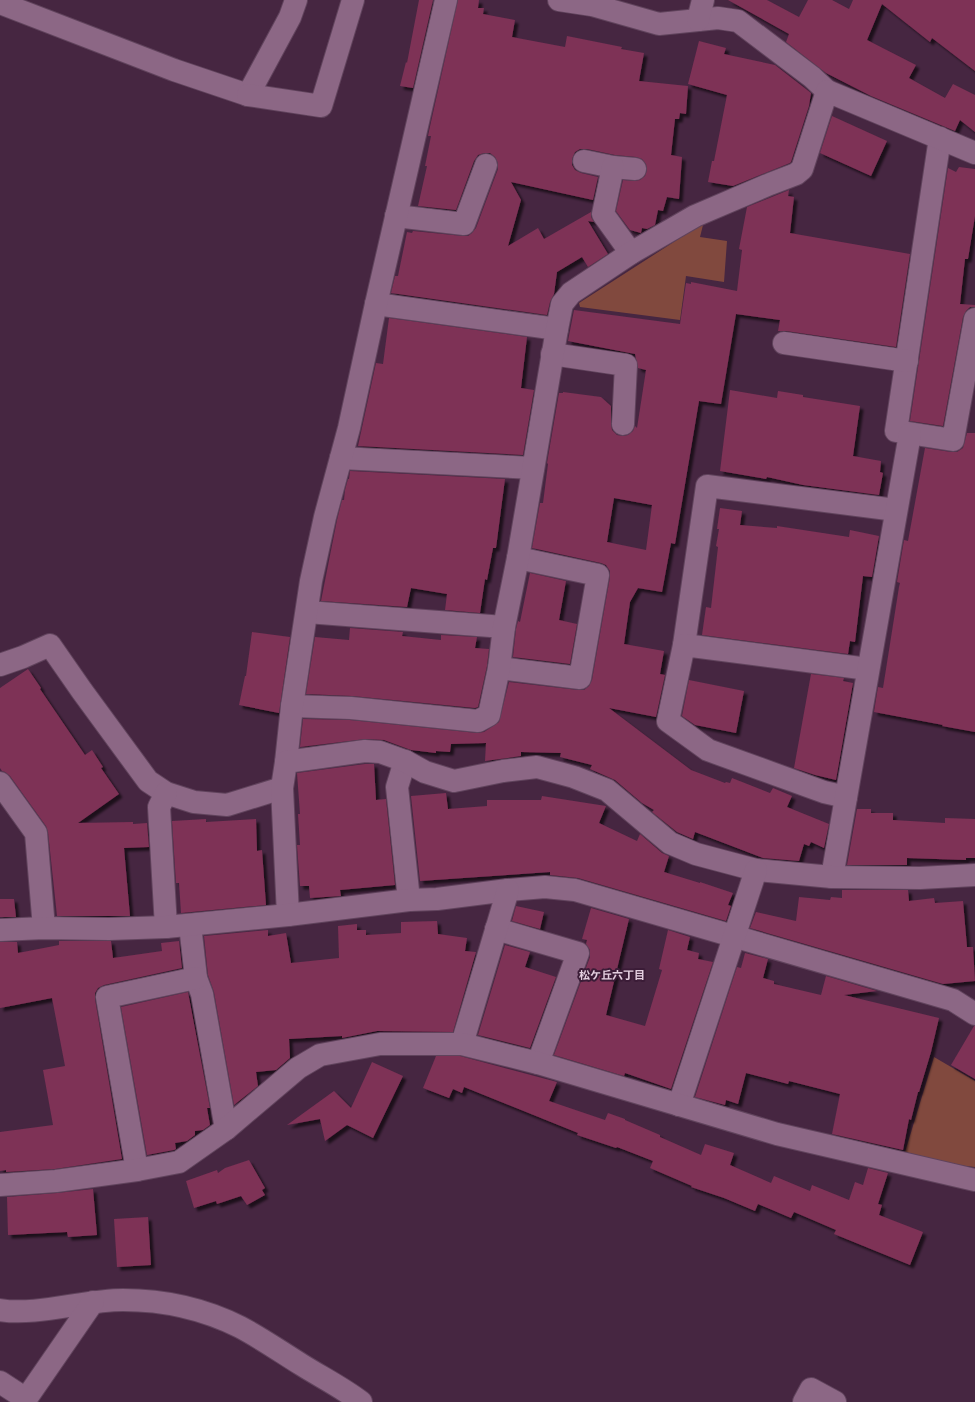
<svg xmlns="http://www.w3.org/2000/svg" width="975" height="1402" font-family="Raleway,'Noto Sans JP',sans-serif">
<defs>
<filter id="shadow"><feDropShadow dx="3.5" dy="3.5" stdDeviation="1" flood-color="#0009"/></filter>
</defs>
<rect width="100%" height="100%" fill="#462641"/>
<!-- green -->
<g fill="#81493e">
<path d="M703,225L700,237L727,241L724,282L686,276L680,320L580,307L579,303L694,229Z"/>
<path d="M934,1057L975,1081V1167L938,1163L905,1152Z"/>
</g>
<!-- building -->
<g fill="#7e3156" fill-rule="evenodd" filter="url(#shadow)">
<path d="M419,0H433L413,88L400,86L406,62L407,63Z"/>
<path d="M458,0H479L478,8H484L483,14L515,20L512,37L565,47L567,36L622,47L621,49L644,53L639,81L688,86L686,114L680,113L679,119H675L671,155L682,157L679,199L667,197L663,211L658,210L655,225L647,229L642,228L641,233L630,230L616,211L623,180L634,181L640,180L645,176L647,170L646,164L642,159L636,157L615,155L587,149H580L575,152L572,159V165L575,170L581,173L598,177L593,200L511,182L521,200L508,246L538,228L544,239L591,212V217L594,222L588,221L608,254L588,267L582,257L557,272L554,294L550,302L547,315L391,293L395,276H398L407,232L412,233L413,231L463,236H468L472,233L476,228L498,169V163L495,157L490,153H484L478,155L474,161L456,210L418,206L427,166H425L431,136H428L429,131Z"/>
<path d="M728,0H767L799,17L808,0H832L849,9L853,0H975V71L932,38L930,42L882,4L867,40L916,65L909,78L945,98L953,84L975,95V132L960,120L955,131L871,96L826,73L786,42L789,34Z"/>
<path d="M699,41L726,48L724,54L775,65L811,93L809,106L791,162L790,163L733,186L708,182L712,161H714L727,95L688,84Z"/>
<path d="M832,116L887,141L871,176L820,153Z"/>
<path d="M959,167L975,169V216L968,259H965L960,304L975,305V307H970L966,311L963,317L943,426L910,421L948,168L956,172Z"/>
<path d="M789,190L788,196L794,197L790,233L910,254L896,347L786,331H778L780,320L736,314L721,404L699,401L675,544L671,543L662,592L638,588L630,602L624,644L664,651L660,674L665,675L656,717L609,708L691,770L725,783L726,782L730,783L732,778L770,793L773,788L792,796L787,807L829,824L824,848L811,842L809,846L804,844L799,861L763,858L695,832L693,839L677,832L652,812L654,810L642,803L615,780L590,769L592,765L560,757L561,753L521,752V756L485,761L486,743L451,744L450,752L436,751V753L411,750L384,740L366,739L300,747L303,719L350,720L477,733L484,732L499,722L509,682L578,690H584L589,686L592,680L610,577V571L606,565L601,563L532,548L540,503H543L548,464L547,463L559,393H563V392L601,397L611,406V423L612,430L617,435L623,436L628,435L633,431L635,426L637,428L646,370L638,368L635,354L568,341L574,310L680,324L686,283L691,284V282L737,291L742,250L739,249L747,207ZM614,498L652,505L646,550L607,542Z"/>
<path d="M389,318L527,337L521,388L534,390L523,455L358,446L376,363L383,364Z"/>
<path d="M730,390L777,398L778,391L803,395V397L860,406L853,456L881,461L880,472L883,473L879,495L803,485L767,477L766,479L720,471Z"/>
<path d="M967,433H975V732L942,726L943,725L874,712L878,687L883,688L899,587L900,583L897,582L904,540L908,541L925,448L951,452H957L963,448Z"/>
<path d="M350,471L505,479L496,548H493L487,580L485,579L480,613L445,610L447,594L411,588L407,607L321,601L337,520L342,500H344L345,490L348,479H349Z"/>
<path d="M720,508L742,511L740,525L777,528V526L849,537L850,530L879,536L872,577L863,576L855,642L850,641L848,654L702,635L706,607L711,608L718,547L716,546L719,529H717Z"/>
<path d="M530,573L566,581L559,620L577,624L570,664L513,657L516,629L518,621L520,622Z"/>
<path d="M350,628L403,632L402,636L441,640V635L477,637L475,648L489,649L487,666L478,707L475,708L352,696L306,694L315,637L349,640Z"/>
<path d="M252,632L290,637L279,713L239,705L245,676H246Z"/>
<path d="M28,669L41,688L40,689L85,755L92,750L103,767L101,768L119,794L78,823L133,822V824L147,823L149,847L124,848L130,916H57L48,832L46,826L10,776L5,772L2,771L0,768V688Z"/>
<path d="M811,674L844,678L843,681L853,683L836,780L815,775L794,768Z"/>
<path d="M689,680L744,691L736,733L695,725L682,716Z"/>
<path d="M365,764H374L376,800L386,799L395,885L340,890L341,896L310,898L309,886H300L297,845H300L298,814H300L297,773Z"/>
<path d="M446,793L448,809L487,806V800H541L542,796L606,806L599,823L637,841L640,834L662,853L669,856L664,872L700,883V882L733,893L728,905L731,906L726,921L578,878L550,875V872L420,881L411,796Z"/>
<path d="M857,809H871V813H893V820L945,823V818L975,819V858H966V860L907,858V865H847Z"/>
<path d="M206,819V822L256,819L257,851L262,850L266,905L181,913L179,883H176L172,821Z"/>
<path d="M842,890H908L909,901L934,898L935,903L963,901L967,947H973L975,981L943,984L750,928L756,912L796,921L799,897L830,900L831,897L842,898Z"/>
<path d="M0,899H14L16,917H0Z"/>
<path d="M516,906L544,912L540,929L512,921Z"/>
<path d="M591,908L629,919L606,1015L645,1026L662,970L659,969L668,930L690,937L687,950L699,953L698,959L713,962L671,1089L625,1073L624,1076L554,1055L590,957V950L586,944L587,940L582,939Z"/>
<path d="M437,921L438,934L467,938L465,951L476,952L453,1032L377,1031L342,1038V1036L289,1039L290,1058L276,1070L256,1072L258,1086L234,1105L214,992L208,975L204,936L268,930V936L286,933L291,963L339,958L338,926L357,924V930H366V935L401,933V922Z"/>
<path d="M59,941H111L113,958L162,951L161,943L179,941L182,968L104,985L98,988L95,993V999L122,1159L55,1169L6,1172V1170L0,1171V1132L53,1125L43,1070L65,1066L52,998L0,1008V942H17L18,953L59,945Z"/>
<path d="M505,945L530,952L525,967L556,977L530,1048L478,1035Z"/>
<path d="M745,953L768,959L763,978L774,981V984L821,995L826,976L877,991L844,995L939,1018L931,1052L919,1092H918L911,1120L909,1119L903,1150L832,1134L840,1094L789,1081L788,1084L746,1073L738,1104L726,1100L725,1105L695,1097L737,967L741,968Z"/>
<path d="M188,992L210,1108H207L210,1125L203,1130L195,1131V1135L187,1141L175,1143L176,1149L174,1150L147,1155L121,1007Z"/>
<path d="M974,1026H975V1079L951,1065Z"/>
<path d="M436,1056H460L557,1082L549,1101L605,1120L608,1113L625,1119V1120L660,1135V1137L701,1155L705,1144L734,1153L730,1165L771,1183L774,1176L810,1191L812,1185L849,1200L855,1182L863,1185L868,1168L888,1173L878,1204L882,1205L879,1215L923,1232L910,1265L834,1234L836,1230L794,1212L791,1218L758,1204L755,1211L724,1198L691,1187L692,1186L650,1168L653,1161L617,1147L616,1148L577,1135L578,1133L464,1087L462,1093L453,1089L449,1098L423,1088Z"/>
<path d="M372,1062L403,1076L373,1138L347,1125L325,1141L320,1119L287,1125L334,1091L351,1108Z"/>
<path d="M249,1160L265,1188L262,1190L265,1195L247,1205L241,1196L217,1204L216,1201L194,1208L186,1181L217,1170L218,1173L225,1168Z"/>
<path d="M93,1189L97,1235L68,1237L67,1232L8,1235L7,1197L57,1193Z"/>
<path d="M148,1217L151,1265L117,1267L114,1219Z"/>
</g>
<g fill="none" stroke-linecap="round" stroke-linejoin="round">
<defs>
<g id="street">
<path d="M559,0L592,5L659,24L718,18L738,21L812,77L827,91"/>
<path d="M0,3L174,70L248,95L290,17L296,0"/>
<path d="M698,20L703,0"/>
<path d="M248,95L321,106L353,0"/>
<path d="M940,138L896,431L953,440L975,319"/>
<path d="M584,161L613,167L635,169"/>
<path d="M613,167L603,214L631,253"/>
<path d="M396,216L464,224L486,165"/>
<path d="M376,304L557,329"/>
<path d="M784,343L907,361"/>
<path d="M552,354L626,365L623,424"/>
<path d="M341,458L533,468"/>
<path d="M307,612L504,627"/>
<path d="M684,645L707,486L896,510"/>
<path d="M0,665L23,657L50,645L82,691L148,781L166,793L194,802L227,805L282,788"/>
<path d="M499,668L580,678L598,575L518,558"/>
<path d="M292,706L351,708L478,721L489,715L499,668L504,627L518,558L557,329L562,304L571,293L631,253L695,216L770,184L796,174L802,169L827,91L975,153"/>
<path d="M405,761L397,787L409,900"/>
<path d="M286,762L292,706L311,581L325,517L349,428L376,304L446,0"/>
<path d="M0,783L36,833L44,928"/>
<path d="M846,797L824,792L708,750L668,721L684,645L868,669"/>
<path d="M832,877L910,434"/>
<path d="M288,915L282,788L286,762L365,751L380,752L405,761L425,772L454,781L503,771L537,767L574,777L607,790L670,843L696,854L756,870L832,877L920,878L975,875"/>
<path d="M190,925L196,978L202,994L226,1129"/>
<path d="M166,927L159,807L166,793"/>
<path d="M496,929L578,953L538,1063"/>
<path d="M0,930L44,928L109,929L166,927L288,915L409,900L437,899L508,890L545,887L575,890L953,1000L975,1014"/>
<path d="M462,1044L508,890"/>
<path d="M679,1105L756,870"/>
<path d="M137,1170L107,997L196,978"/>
<path d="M0,1185L56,1181L137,1170L179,1162L226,1129L298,1068L320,1055L380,1044H462L538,1063L777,1134L975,1180"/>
<path d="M0,1310C37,1316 84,1300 123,1300C163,1300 204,1309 240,1327C261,1338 281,1352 302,1365C321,1377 343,1388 361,1402"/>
<path d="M0,1382L26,1399L93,1302"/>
<path d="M804,1402L811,1389L835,1402"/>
</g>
</defs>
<!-- street casing -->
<use href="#street" stroke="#60435c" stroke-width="24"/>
<!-- street -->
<use href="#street" stroke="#8c6785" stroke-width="22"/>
</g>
<g text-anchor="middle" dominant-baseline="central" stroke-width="4" stroke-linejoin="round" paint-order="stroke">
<!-- neighbourhood labels -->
<g font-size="11" font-weight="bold" fill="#e4cfe0" stroke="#3b1c37">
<text x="612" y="975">松ケ丘六丁目</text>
</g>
</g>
</svg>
